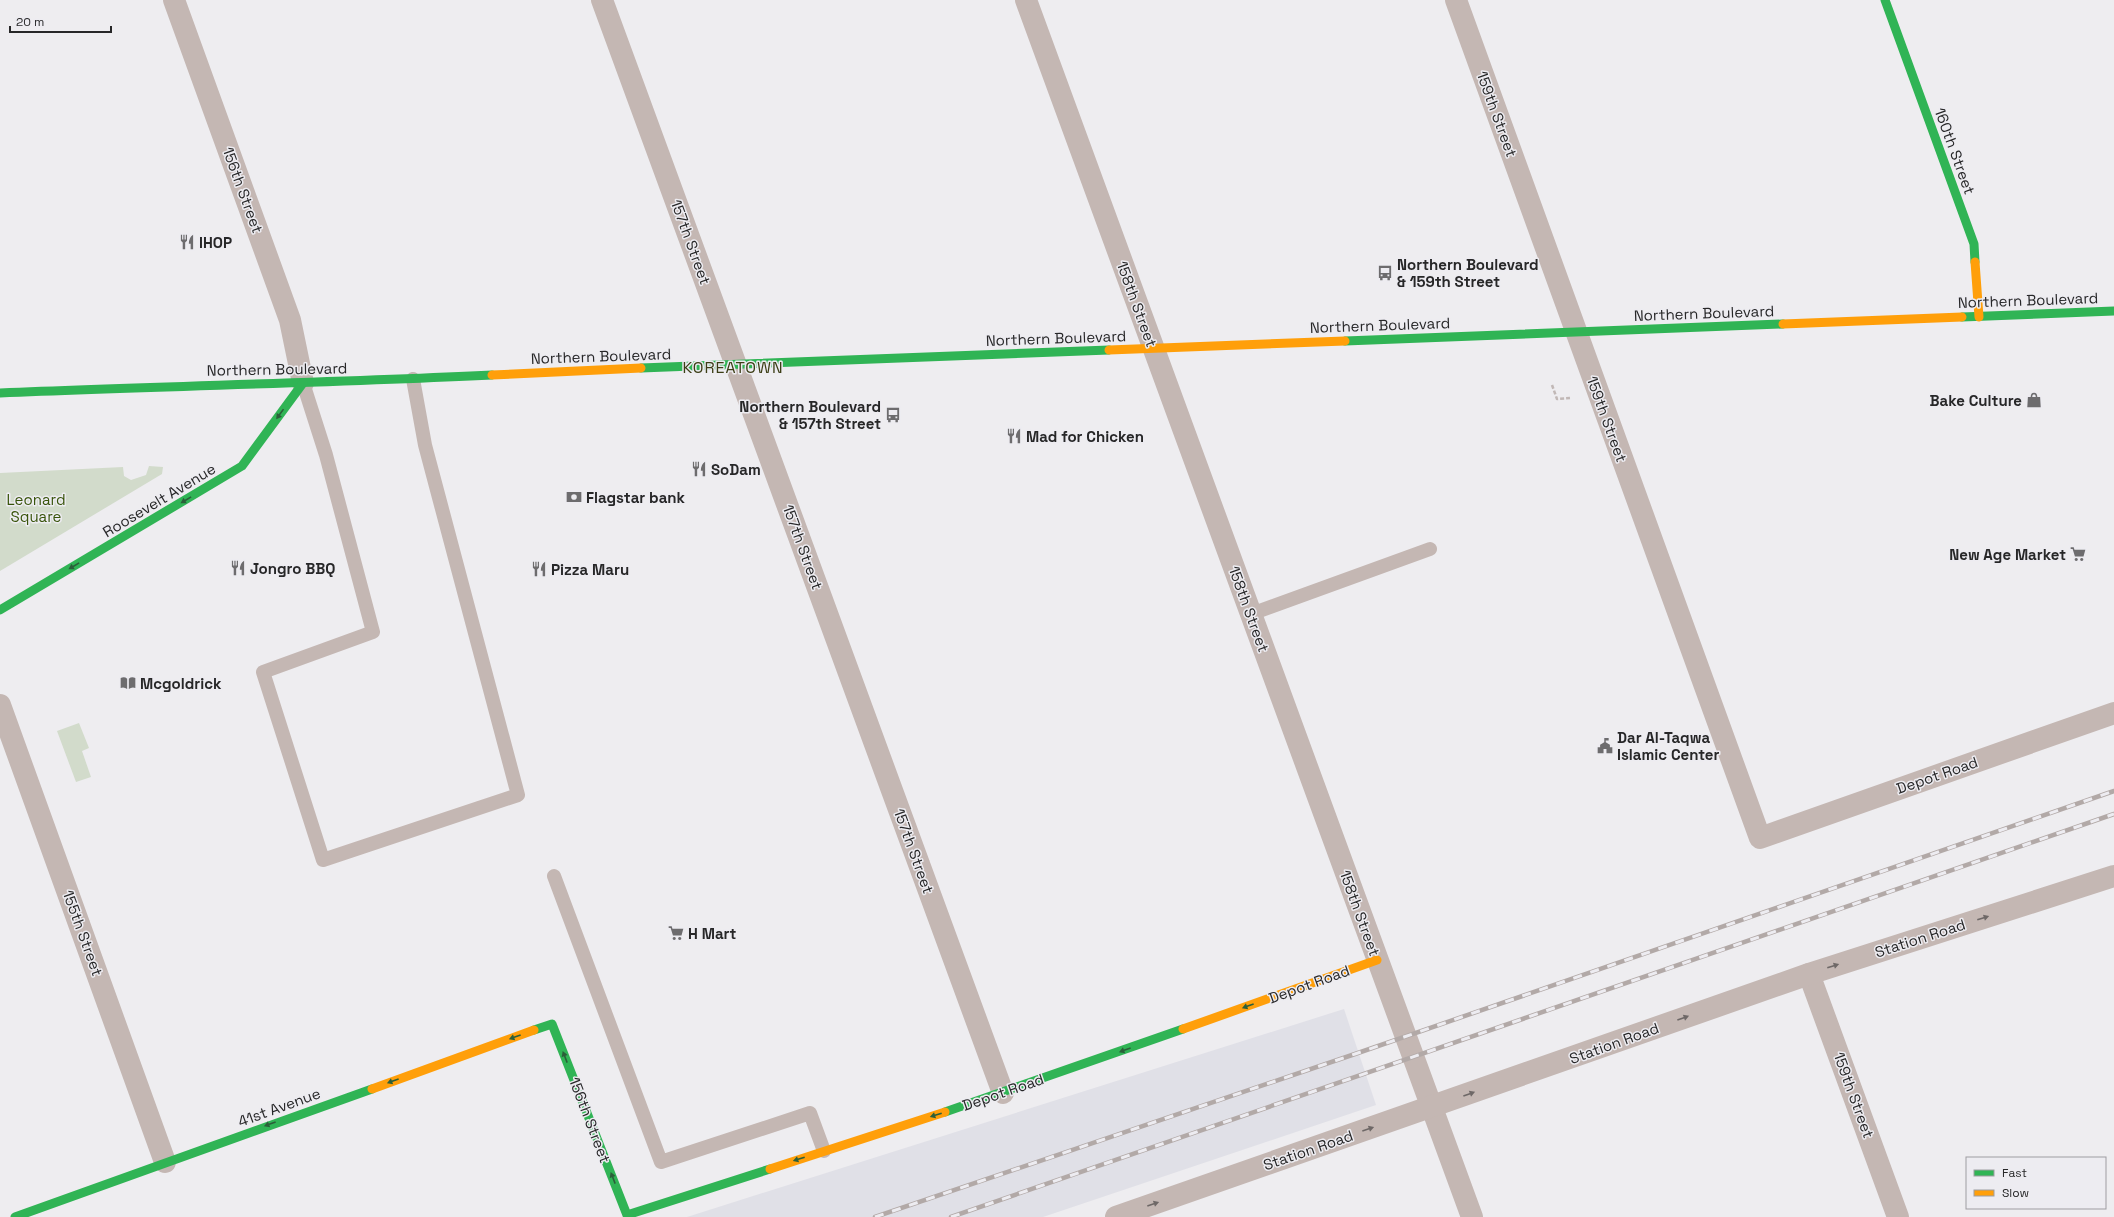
<svg xmlns="http://www.w3.org/2000/svg" width="2114" height="1217" font-family="'Space Grotesk',sans-serif">
<rect width="100%" height="100%" fill="#eeedf0"/>
<!-- built -->
<path fill="#e0e0e7" d="M1344,1009L1376,1105L1043,1217H687Z"/>
<!-- green -->
<g fill="#d2dbcb">
<path d="M149,466L163,467L162,474L0,571V473L123,467L124,476L131,480L146,475Z"/>
<path d="M79,723L89,748L82,751L91,777L76,782L57,731Z"/>
</g>
<g fill="none" stroke-linecap="round" stroke-linejoin="round">
<!-- path -->
<path stroke="#c1b8b6" stroke-width="2.5" stroke-dasharray="4 2" stroke-linecap="butt" d="M1552,385L1557,399L1570,398"/>
<!-- lane -->
<g stroke="#c4b7b3" stroke-width="14">
<path d="M303,383L326,455L373,632L263,672L323,860L518,795L425,445L413,379"/>
<path d="M1251,614L1430,549"/>
<path d="M554,876L661,1162L810,1113L824,1151"/>
</g>
<!-- street -->
<g stroke="#c4b7b3" stroke-width="22">
<path d="M174,0L290,320L303,383"/>
<path d="M602,0L1003,1093"/>
<path d="M1026,0L1472,1217"/>
<path d="M1456,0C1558,279 1658,559 1760,838L2114,713"/>
<path d="M0,705L165,1162"/>
<path d="M1809,974L1898,1217"/>
<path d="M1116,1217L1809,974L2114,876"/>
</g>
<!-- fast -->
<g stroke="#30b455" stroke-width="9">
<path d="M1885,0L1974,244L1975,262"/>
<path d="M1962,317L2114,311"/>
<path d="M1345,341L1783,324"/>
<path d="M641,368L1109,350"/>
<path d="M0,393C164,386 328,383 492,375"/>
<path d="M0,610L242,466L303,383"/>
<path d="M534,1030L552,1024L627,1215L770,1169"/>
<path d="M945,1112L1183,1029"/>
<path d="M15,1217L372,1089"/>
</g>
<!-- slow -->
<g stroke="#ff9f0a" stroke-width="9">
<path d="M1975,262L1979,317"/>
<path d="M1783,324L1962,317"/>
<path d="M1109,350L1345,341"/>
<path d="M492,375L641,368"/>
<path d="M1183,1029L1377,960"/>
<path d="M372,1089L534,1030"/>
<path d="M770,1169L945,1112"/>
</g>
<defs>
<g id="rail">
<path d="M875,1217L1355,1054L2114,791"/>
<path d="M951,1217L2114,814"/>
</g>
</defs>
<!-- rail casing -->
<use href="#rail" stroke="#b2a9a7" stroke-width="4.5"/>
<!-- rail -->
<use href="#rail" stroke="#edecf1" stroke-width="3" stroke-dasharray="9" stroke-linecap="butt"/>
</g>
<!-- one-way arrows -->
<defs><path id="oneway-solid" d="M-6-.8H1V-3.2L6.5 0L1 3.2V.8H-6Z"/></defs>
<g fill="#2b5f3a">
<use href="#oneway-solid" transform="translate(280 414) rotate(126)"/>
<use href="#oneway-solid" transform="translate(186 500) rotate(149)"/>
<use href="#oneway-solid" transform="translate(74 566) rotate(149)"/>
<use href="#oneway-solid" transform="translate(1248 1006) rotate(160)"/>
<use href="#oneway-solid" transform="translate(515 1037) rotate(160)"/>
<use href="#oneway-solid" transform="translate(1125 1050) rotate(160)"/>
<use href="#oneway-solid" transform="translate(565 1057) rotate(-111)"/>
<use href="#oneway-solid" transform="translate(393 1081) rotate(160)"/>
<use href="#oneway-solid" transform="translate(936 1115) rotate(162)"/>
<use href="#oneway-solid" transform="translate(270 1124) rotate(160)"/>
<use href="#oneway-solid" transform="translate(799 1159) rotate(162)"/>
<use href="#oneway-solid" transform="translate(613 1178) rotate(-111)"/>
</g>
<g fill="#6e6867">
<use href="#oneway-solid" transform="translate(1983 918) rotate(-18)"/>
<use href="#oneway-solid" transform="translate(1833 966) rotate(-18)"/>
<use href="#oneway-solid" transform="translate(1683 1018) rotate(-20)"/>
<use href="#oneway-solid" transform="translate(1469 1094) rotate(-20)"/>
<use href="#oneway-solid" transform="translate(1368 1129) rotate(-19)"/>
<use href="#oneway-solid" transform="translate(1153 1204) rotate(-19)"/>
</g>
<!-- icons -->
<defs>
<symbol id="restaurant-bare" viewBox="-9 -9 18 18"><path d="M-5-6h1v4h1v-4h1v4h1v-4h1v5L-1.5 .5V6h-2V.5L-5-1ZM5-6V6H3V1.5H1.5Q1.5-4 5-6Z" fill="#6d6c6e" stroke="#edecf1" stroke-width="2.5" paint-order="stroke"/></symbol>
<symbol id="bus-bare" viewBox="-9 -9 18 18"><path d="M-5-6H5V4H4V6H2V4H-2V6H-4V4H-5ZM-3.5-4V0h7V-4ZM-3.5 1.2v1.5H-2V1.2ZM2 1.2v1.5H3.5V1.2Z" fill="#6d6c6e" stroke="#edecf1" stroke-width="2.5" paint-order="stroke"/></symbol>
<symbol id="shop-bare" viewBox="-9 -9 18 18"><path d="M-5-2.5h2.3a2.7 3.5 0 0 1 5.4 0H5L5.5 6h-11ZM-1.5-2.5h3a1.5 2.3 0 0 0-3 0Z" fill="#6d6c6e" stroke="#edecf1" stroke-width="2.5" paint-order="stroke"/></symbol>
<symbol id="bank-bare" viewBox="-9 -9 18 18"><path d="M-6-4H6V4H-6ZM0-2.3a2.3 2.3 0 1 0 0 4.6a2.3 2.3 0 1 0 0-4.6Z" fill="#6d6c6e" stroke="#edecf1" stroke-width="2.5" paint-order="stroke"/></symbol>
<symbol id="supermarket-bare" viewBox="-9 -9 18 18"><path d="M-6-5.5h2.5l.6 2H6L4.5 2H-2.5L-4.4-4H-6ZM-1.5 3.2a1.3 1.3 0 1 0 .1 0ZM3 3.2a1.3 1.3 0 1 0 .1 0Z" fill="#6d6c6e" stroke="#edecf1" stroke-width="2.5" paint-order="stroke"/></symbol>
<symbol id="library-bare" viewBox="-9 -9 18 18"><path d="M-6-4Q-3-5.5-.7-3.5V5Q-3 3-6 4ZM6-4Q3-5.5 .7-3.5V5Q3 3 6 4Z" fill="#6d6c6e" stroke="#edecf1" stroke-width="2.5" paint-order="stroke"/></symbol>
<symbol id="civic-bare" viewBox="-9 -9 18 18"><path d="M-.6-6.5H3V-4.5H.6V-3L4-1V1h2V6H-6V1h2V-1L-.6-3ZM-1.2 2.5V6h2.4V2.5Z" fill="#6d6c6e" stroke="#edecf1" stroke-width="2.5" paint-order="stroke"/></symbol>
</defs>
<g fill-rule="evenodd">
<use href="#restaurant-bare" x="176" y="231" width="22" height="22"/>
<use href="#bus-bare" x="1374" y="262" width="22" height="22"/>
<use href="#shop-bare" x="2023" y="389" width="22" height="22"/>
<use href="#bus-bare" x="882" y="404" width="22" height="22"/>
<use href="#restaurant-bare" x="1003" y="425" width="22" height="22"/>
<use href="#restaurant-bare" x="688" y="458" width="22" height="22"/>
<use href="#bank-bare" x="563" y="486" width="22" height="22"/>
<use href="#supermarket-bare" x="2067" y="543" width="22" height="22"/>
<use href="#restaurant-bare" x="227" y="557" width="22" height="22"/>
<use href="#restaurant-bare" x="528" y="558" width="22" height="22"/>
<use href="#library-bare" x="117" y="672" width="22" height="22"/>
<use href="#civic-bare" x="1594" y="735" width="22" height="22"/>
<use href="#supermarket-bare" x="665" y="922" width="22" height="22"/>
</g>
<g text-anchor="middle" dominant-baseline="central" stroke-width="3" stroke-linejoin="round" paint-order="stroke">
<!-- street labels -->
<g font-size="15" fill="#272728" stroke="#edecf1">
<text transform="translate(1497 114) rotate(70)">159th Street</text>
<text transform="translate(1955 151) rotate(70)">160th Street</text>
<text transform="translate(243 190) rotate(70)">156th Street</text>
<text transform="translate(691 242) rotate(70)">157th Street</text>
<text transform="translate(2028 300) rotate(-2)">Northern Boulevard</text>
<text transform="translate(1137 304) rotate(70)">158th Street</text>
<text transform="translate(1704 313) rotate(-2)">Northern Boulevard</text>
<text transform="translate(1380 325) rotate(-2)">Northern Boulevard</text>
<text transform="translate(1056 338) rotate(-2)">Northern Boulevard</text>
<text transform="translate(601 356) rotate(-2)">Northern Boulevard</text>
<text transform="translate(277 369) rotate(-1)">Northern Boulevard</text>
<text transform="translate(1607 419) rotate(70)">159th Street</text>
<text transform="translate(159 500) rotate(-31)">Roosevelt Avenue</text>
<text transform="translate(803 547) rotate(70)">157th Street</text>
<text transform="translate(1249 609) rotate(70)">158th Street</text>
<text transform="translate(1937 775) rotate(-19)">Depot Road</text>
<text transform="translate(914 851) rotate(70)">157th Street</text>
<text transform="translate(1360 913) rotate(70)">158th Street</text>
<text transform="translate(83 933) rotate(70)">155th Street</text>
<text transform="translate(1920 938) rotate(-18)">Station Road</text>
<text transform="translate(1309 984) rotate(-20)">Depot Road</text>
<text transform="translate(1614 1043) rotate(-20)">Station Road</text>
<text transform="translate(1003 1092) rotate(-19)">Depot Road</text>
<text transform="translate(1854 1095) rotate(70)">159th Street</text>
<text transform="translate(279 1107) rotate(-20)">41st Avenue</text>
<text transform="translate(590 1120) rotate(69)">156th Street</text>
<text transform="translate(1308 1150) rotate(-19)">Station Road</text>
</g>
<!-- poi labels -->
<g font-size="15" font-weight="bold" fill="#272728" stroke="#edecf1" text-anchor="start">
<text x="199" y="242">IHOP</text>
<text x="1397" y="264">Northern Boulevard<tspan x="1397" dy="17">&amp; 159th Street</tspan></text>
<text x="2022" y="400" text-anchor="end">Bake Culture</text>
<text x="881" y="406" text-anchor="end">Northern Boulevard<tspan x="881" dy="17">&amp; 157th Street</tspan></text>
<text x="1026" y="436">Mad for Chicken</text>
<text x="711" y="469">SoDam</text>
<text x="586" y="497">Flagstar bank</text>
<text x="2066" y="554" text-anchor="end">New Age Market</text>
<text x="250" y="568">Jongro BBQ</text>
<text x="551" y="569">Pizza Maru</text>
<text x="140" y="683">Mcgoldrick</text>
<text x="1617" y="737">Dar Al-Taqwa<tspan x="1617" dy="17">Islamic Center</tspan></text>
<text x="688" y="933">H Mart</text>
</g>
<!-- park labels -->
<g font-size="15" fill="#38540a" stroke="#edecf1">
<text x="36" y="499">Leonard<tspan x="36" dy="17">Square</tspan></text>
</g>
<!-- neighbourhood labels -->
<g font-size="16" letter-spacing="1" fill="#3c3e15" stroke="#edecf1">
<text x="733" y="367">KOREATOWN</text>
</g>
</g>
<!-- legend -->
<rect x="1966" y="1157" width="140" height="52" fill="#edecf1" stroke="#9e9da1"/>
<rect x="1974" y="1170" width="20" height="6" fill="#30b455" stroke="#9e9da1"/>
<text x="2002" y="1177" font-size="12" fill="#272728">Fast</text>
<rect x="1974" y="1190" width="20" height="6" fill="#ff9f0a" stroke="#9e9da1"/>
<text x="2002" y="1197" font-size="12" fill="#272728">Slow</text>
<!-- scale -->
<path d="M10 26v6h101v-6" fill="none" stroke="#272728" stroke-width="2"/>
<text x="16" y="26" font-size="12" fill="#272728" stroke="#edecf1" stroke-width="3" paint-order="stroke">20 m</text>
</svg>
